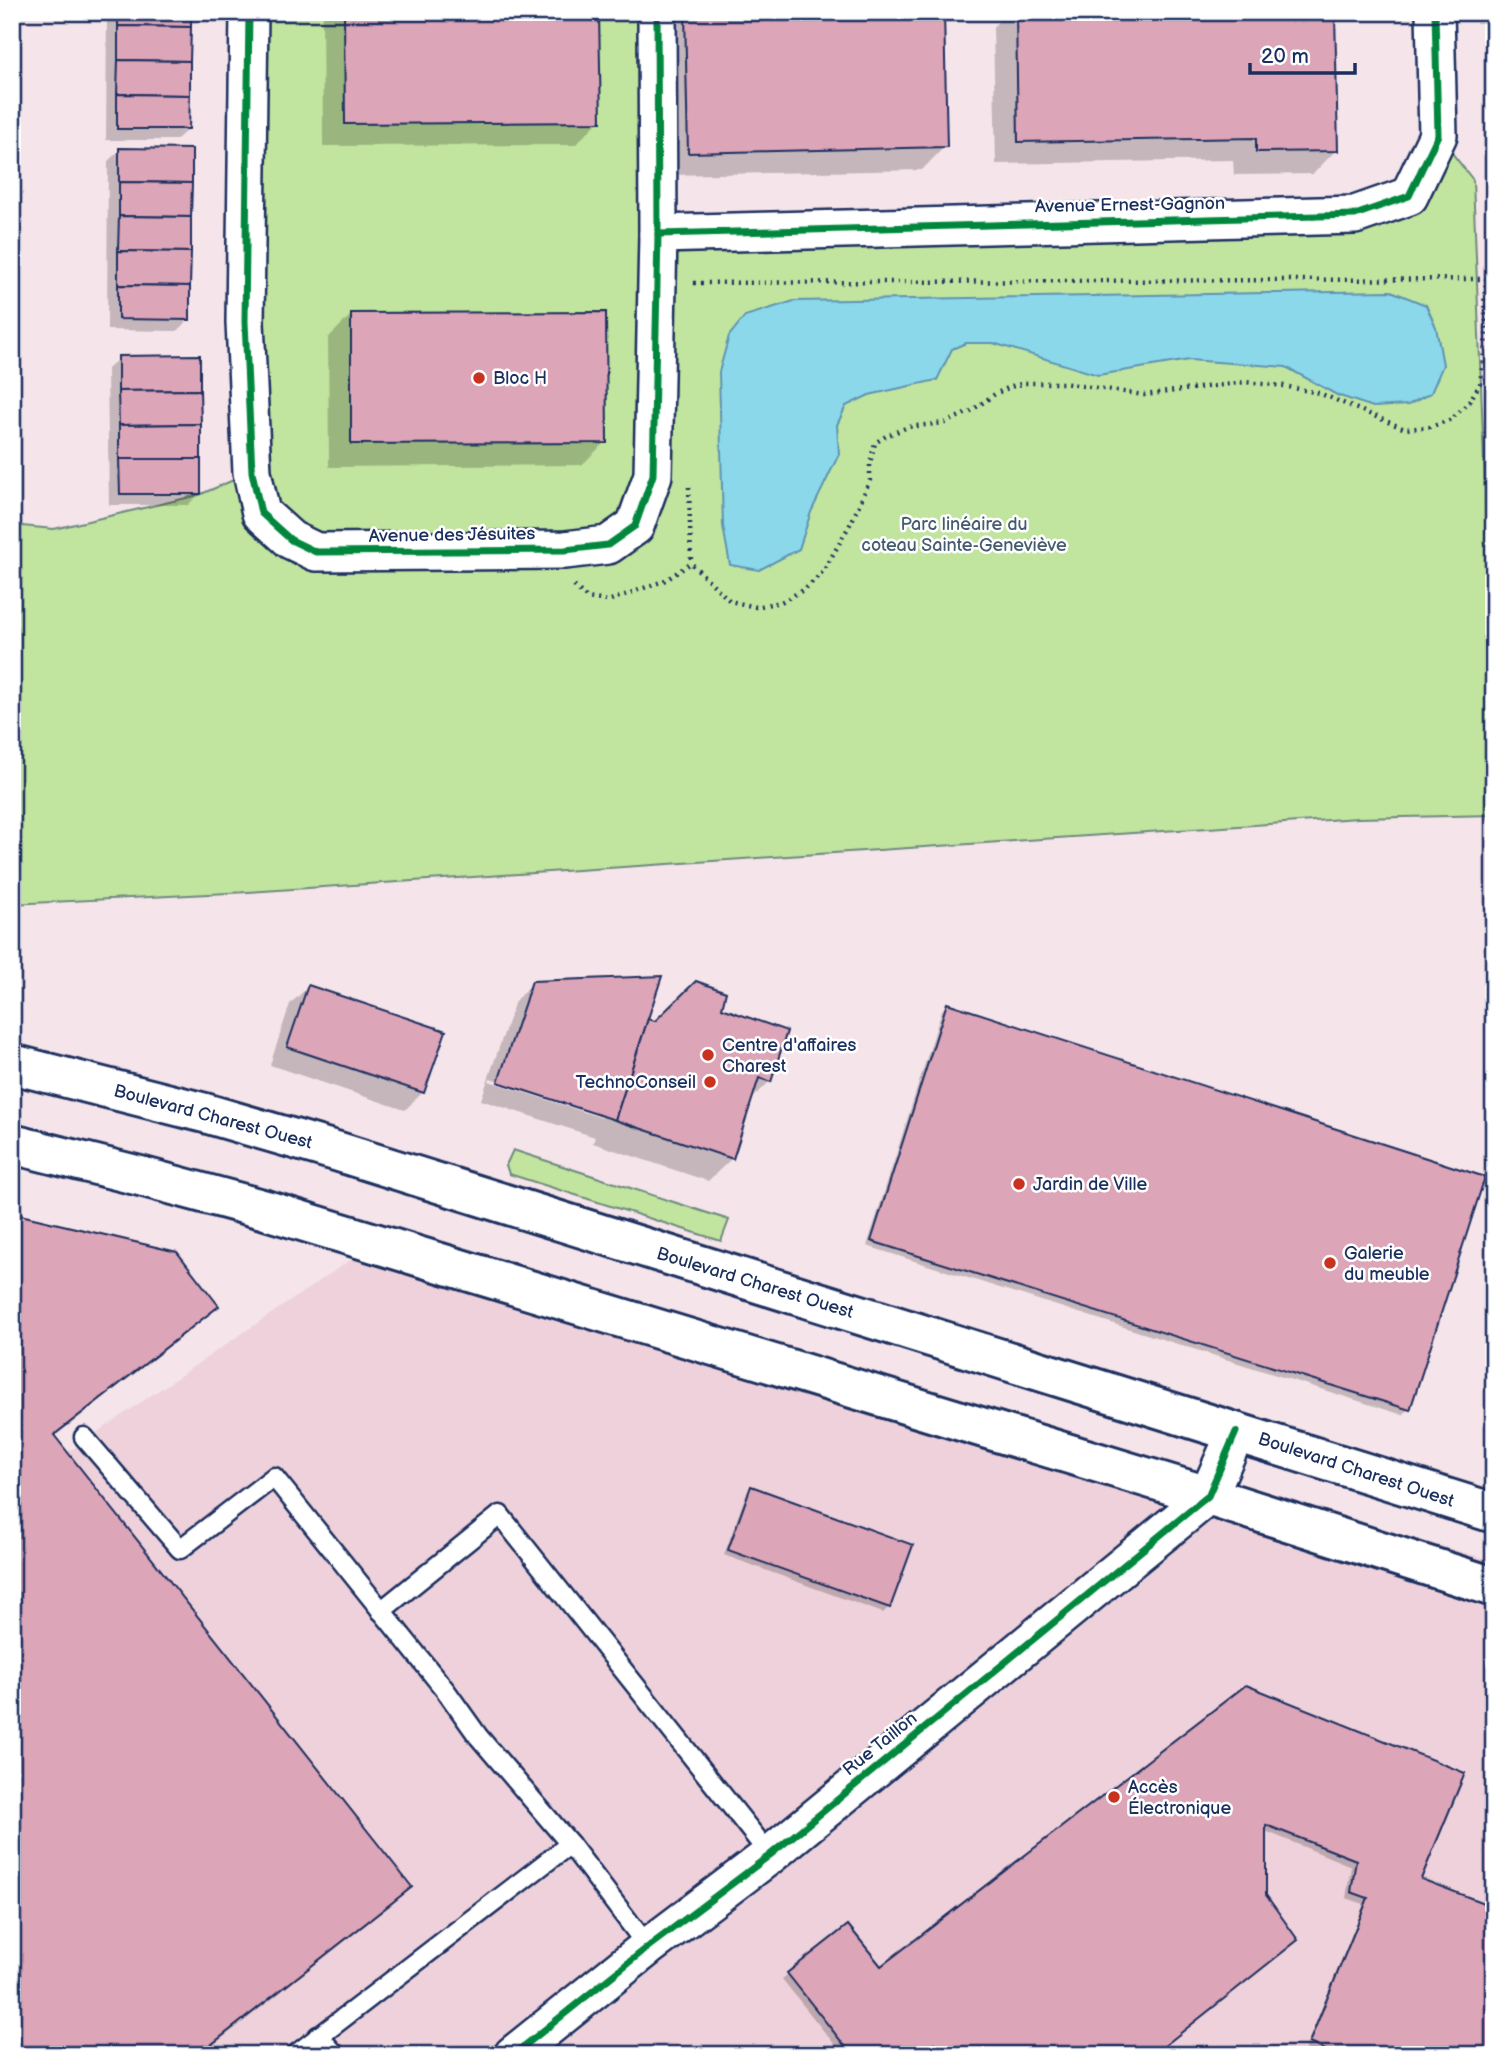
<svg xmlns="http://www.w3.org/2000/svg" width="1506" height="2067" font-family="'Balsamiq Sans',sans-serif">
<rect width="100%" height="100%" fill="#f5e4ea"/>
<filter id="ink" filterUnits="userSpaceOnUse"><feTurbulence type="fractalNoise" baseFrequency=".0143" numOctaves="2"/><feDisplacementMap in="SourceGraphic" scale="14" xChannelSelector="R" yChannelSelector="G"/><feConvolveMatrix kernelMatrix="1 2 1 2 8 2 1 2 1" color-interpolation-filters="sRGB"/></filter>
<g filter="url(#ink)">
<!-- built -->
<path fill="#eed1db" d="M374,1244L1494,1561V2055H12V1490Z"/>
<!-- green -->
<g fill="#c1e49e" stroke="#6e8a7e" stroke-width="2">
<path d="M249,12H655L658,233L1409,196L1438,135L1473,180L1490,616H1494V815L1358,818L248,892L12,904V525L54,529L199,495L252,472Z"/>
<path d="M513,1150L729,1220L721,1241L509,1174L506,1165Z"/>
</g>
<!-- water -->
<path fill="#8bd8ea" stroke="#5e94b2" stroke-width="2" d="M1391,291L1426,305L1436,327L1443,365L1431,393L1408,405L1373,407L1337,395L1286,367L1189,360L1098,375L993,343H966L952,349L937,380L869,395L846,406L837,425L839,454L811,512L799,549L759,570L730,565L723,526L719,372L729,336L745,316L794,301Z"/>
<!-- shadow -->
<g fill="#0003" fill-rule="evenodd">
<path d="M107,12H189L188,129L176,140H106Z"/>
<path d="M327,12H598L599,121L575,145L323,146L322,18Z"/>
<path d="M684,12H942L945,146L922,170L666,175L663,34Z"/>
<path d="M1007,12H1333L1336,150L1313,174L1234,175L1233,160L996,164L993,27Z"/>
<path d="M120,150L188,320L177,331L107,330L108,161Z"/>
<path d="M351,315L605,442L582,465L329,467L328,338Z"/>
<path d="M119,358L200,493L188,505H109L107,369Z"/>
<path d="M533,983L655,1024L719,1009L770,1081L750,1101L732,1158L708,1181L593,1143L595,1137L481,1100L515,1001ZM490,1078L602,1114V1118L489,1081Z"/>
<path d="M308,987L423,1092L405,1110L270,1065L290,1004Z"/>
<path d="M947,1005L1408,1409L1403,1415L867,1246L942,1010Z"/>
<path d="M12,1215L217,1305L199,1323L54,1437L409,1886L392,1904L201,2055H12Z"/>
<path d="M752,1488L889,1607L883,1613L724,1555L746,1494Z"/>
<path d="M1247,1687L1419,1880L1489,2010L1494,2055H1320L1305,2049L1364,1904L1346,1898L1351,1866L1265,1831L1151,2055H935L929,2047L920,2055H843L782,1979L848,1927L880,1968Z"/>
</g>
<!-- building -->
<g fill="#dda5b8" stroke="#1b2f5e" stroke-width="2">
<path d="M118,12H191V27L118,26Z"/>
<path d="M344,12H599L601,122L345,124Z"/>
<path d="M685,12H944L947,147L688,153Z"/>
<path d="M1016,12H1335L1338,151L1256,152V138L1018,142Z"/>
<path d="M118,26L191,27L190,61L118,60Z"/>
<path d="M118,60L190,61V95L117,94Z"/>
<path d="M117,94L190,95L189,129H117Z"/>
<path d="M119,148L192,149V183L119,182Z"/>
<path d="M119,182L192,183L191,217L119,216Z"/>
<path d="M119,216L191,217V252L118,251Z"/>
<path d="M118,251L191,252L190,286L118,285Z"/>
<path d="M118,285L190,286V320L118,319Z"/>
<path d="M606,312L607,443L351,444V313Z"/>
<path d="M200,355V390L118,391V356Z"/>
<path d="M200,390L201,424L119,425L118,391Z"/>
<path d="M201,424V459H119V425Z"/>
<path d="M119,459H201V494H120Z"/>
<path d="M662,976L615,1120L498,1082L532,981Z"/>
<path d="M696,981L726,992L722,1008L787,1031L771,1082L759,1078L733,1159L615,1120L648,1019L655,1021Z"/>
<path d="M308,985L446,1031L424,1093L287,1047Z"/>
<path d="M947,1003L1485,1177L1410,1410L871,1241Z"/>
<path d="M12,1213L177,1252L219,1306L54,1435L412,1887L198,2055H12Z"/>
<path d="M751,1486L913,1545L890,1608L728,1550Z"/>
<path d="M1246,1685L1465,1773L1421,1879L1494,1907V2001L1491,2009L1494,2010V2055H1337L1309,2043L1368,1898L1351,1892L1356,1860L1266,1825V1895L1298,1940L1153,2055H944L935,2043L921,2055H852L787,1973L848,1925L881,1966Z"/>
</g>
<g fill="none" stroke-linecap="round" stroke-linejoin="round">
<defs>
<g id="lane">
<path d="M84,1437L180,1549L274,1477L446,1691L478,1736L570,1844L648,1947"/>
<path d="M381,1611L500,1515L770,1855"/>
<path d="M318,2036L336,2055"/>
<path d="M295,2055L570,1844"/>
</g>
<g id="street">
<path d="M249,12L245,322L252,472L261,513L291,540L316,552L565,550L608,545L635,526L653,475L658,234L657,12"/>
<path d="M658,234L1355,215L1409,196L1438,135L1435,12"/>
<path d="M513,2055L648,1947L770,1855L1208,1496L1236,1432"/>
</g>
<g id="primary">
<path d="M12,1064L205,1113L339,1152L1494,1513"/>
<path d="M12,1144L140,1176L266,1210L1208,1496L1494,1587"/>
</g>
</defs>
<!-- lane casing -->
<use href="#lane" stroke="#1b2f5e" stroke-width="23"/>
<!-- street casing -->
<use href="#street" stroke="#1b2f5e" stroke-width="42"/>
<!-- primary casing -->
<use href="#primary" stroke="#1b2f5e" stroke-width="44"/>
<!-- path -->
<g stroke="#1b2f5e" stroke-width="4.5" stroke-dasharray="2 5" stroke-linecap="butt">
<path d="M689,487L691,563"/>
<path d="M574,586L587,598L608,601L666,580L691,563L730,601L756,607L781,602L805,589L823,572L852,521L870,480V463L875,443L886,436L908,427L945,423L971,411L995,394L1010,387L1025,383H1063L1144,395L1245,382L1284,386L1319,393L1405,429L1430,427L1452,419L1469,402L1480,384L1487,329L1484,303L1486,279L690,283"/>
</g>
<!-- lane -->
<use href="#lane" stroke="#fff" stroke-width="18"/>
<!-- street -->
<use href="#street" stroke="#fff" stroke-width="37"/>
<!-- primary -->
<use href="#primary" stroke="#fff" stroke-width="38"/>
<defs>
<g id="cycleway">
<path d="M249,12L245,322L252,472L261,513L291,540L316,552L565,550L608,545L635,526L653,475L658,234L657,12"/>
<path d="M658,234L1355,215L1409,196L1438,135L1435,12"/>
<path d="M513,2055L648,1947L770,1855L1208,1496L1236,1432"/>
</g>
</defs>
<!-- cycleway casing -->
<use href="#cycleway" stroke="#fff" stroke-width="11"/>
<!-- cycleway -->
<use href="#cycleway" stroke="#00873e" stroke-width="7"/>
</g>
</g>
<!-- markers -->
<g fill="#c8321e" stroke="#fff" stroke-width="2.5">
<circle cx="479" cy="378" r="7"/>
<circle cx="708" cy="1055" r="7"/>
<circle cx="710" cy="1082" r="7"/>
<circle cx="1019" cy="1184" r="7"/>
<circle cx="1330" cy="1263" r="7"/>
<circle cx="1114" cy="1797" r="7"/>
</g>
<g text-anchor="middle" dominant-baseline="central" stroke-width="5" stroke-linejoin="round" paint-order="stroke">
<!-- street labels -->
<g font-size="18" fill="#1b2f5e" stroke="#fff">
<text transform="translate(1130 205) rotate(-1)">Avenue Ernest-Gagnon</text>
<text transform="translate(452 535) rotate(-1)">Avenue des Jésuites</text>
<text transform="translate(213 1117) rotate(15)">Boulevard Charest Ouest</text>
<text transform="translate(755 1283) rotate(17)">Boulevard Charest Ouest</text>
<text transform="translate(1356 1470) rotate(18)">Boulevard Charest Ouest</text>
<text transform="translate(880 1744) rotate(-39)">Rue Taillon</text>
</g>
<!-- poi labels -->
<g font-size="18" fill="#1b2f5e" stroke="#fff" text-anchor="start">
<text x="493" y="378">Bloc H</text>
<text x="722" y="1045">Centre d'affaires<tspan x="722" dy="21">Charest</tspan></text>
<text x="696" y="1082" text-anchor="end">TechnoConseil</text>
<text x="1033" y="1184">Jardin de Ville</text>
<text x="1344" y="1253">Galerie<tspan x="1344" dy="21">du meuble</tspan></text>
<text x="1128" y="1787">Accès<tspan x="1128" dy="21">Électronique</tspan></text>
</g>
<!-- park labels -->
<g font-size="18" fill="#445c6e" stroke="#fff">
<text x="964" y="524">Parc linéaire du<tspan x="964" dy="21">coteau Sainte-Geneviève</tspan></text>
</g>
</g>
<!-- margin -->
<rect width="1506" height="2067" fill="none" stroke="#fff" stroke-width="42"/>
<rect x="21" y="21" width="1464" height="2025" fill="none" stroke="#1b2f5e" stroke-width="2.5" filter="url(#ink)"/>
<!-- scale -->
<path d="M1250 63v10h105v-10" fill="none" stroke="#1b2f5e" stroke-width="3.5"/>
<text x="1261" y="63" font-size="21" fill="#1b2f5e" stroke="#ffffff" stroke-width="5" paint-order="stroke">20 m</text>
</svg>
